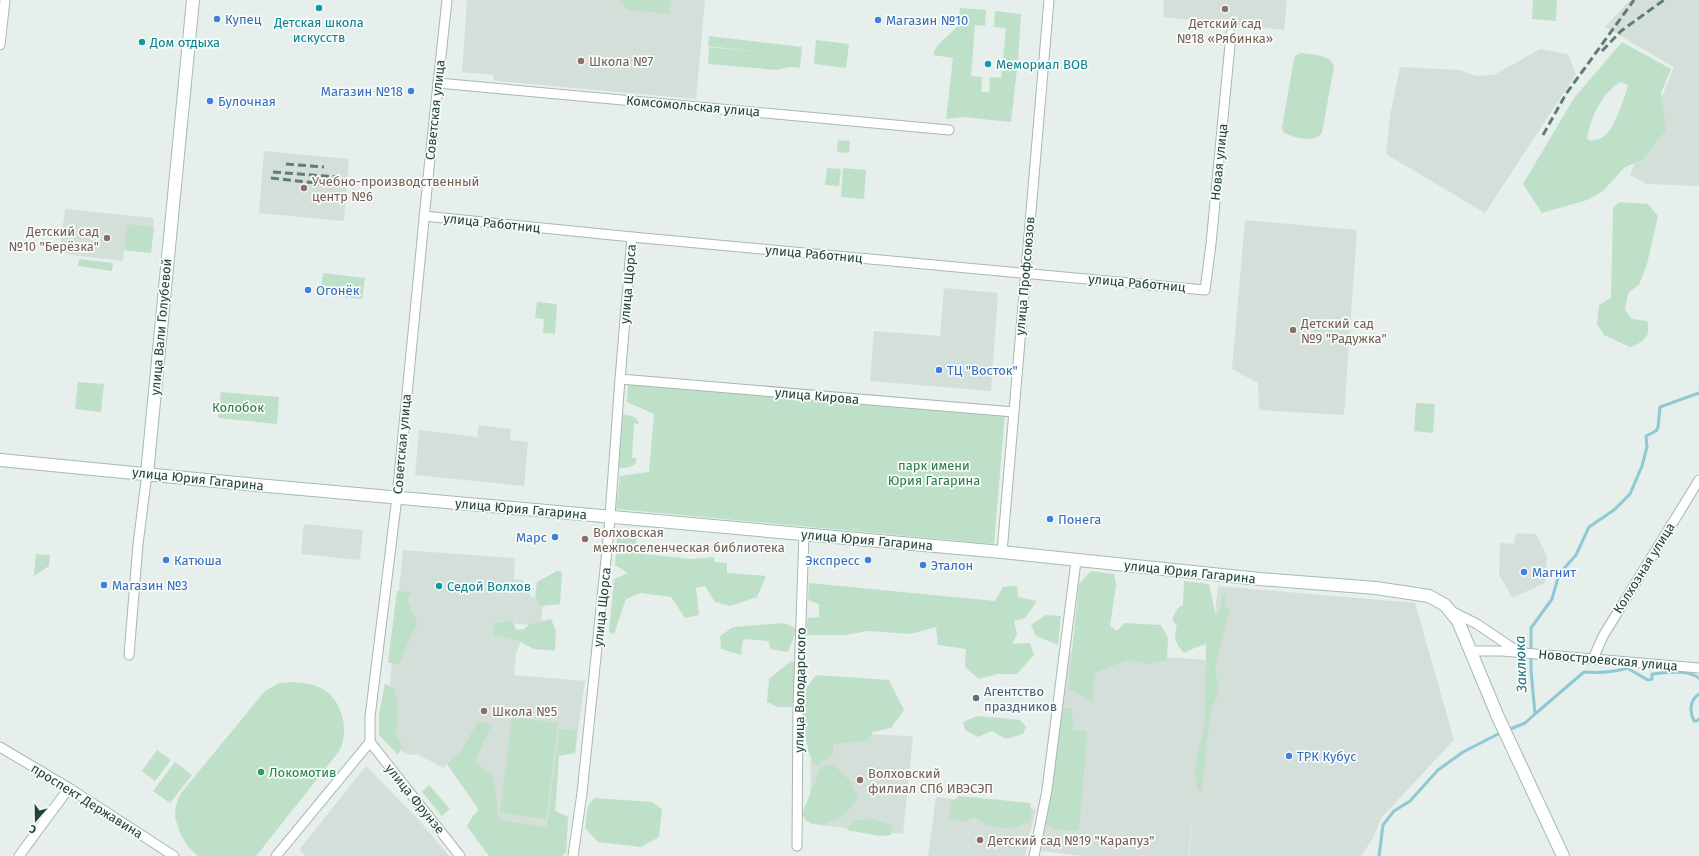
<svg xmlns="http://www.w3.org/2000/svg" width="1699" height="856" font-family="'Fira Sans',sans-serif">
<rect width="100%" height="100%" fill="#e6efeb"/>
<!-- built -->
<g fill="#d4dfda">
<path d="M467,0H705L696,99L497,81L493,80L494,75L462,72Z"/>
<path d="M1164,0H1287L1284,30L1163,17Z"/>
<path d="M1630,0H1699V186L1647,184L1630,175L1674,67L1605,27Z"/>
<path d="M1540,49L1568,54L1576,74L1485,213L1386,154L1390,116L1400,67L1459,70L1476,76L1494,75Z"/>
<path d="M264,151L349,159L344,221L259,213Z"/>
<path d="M65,209L154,218L151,253L124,250L123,261L71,255L60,249Z"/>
<path d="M1245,220L1357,230L1344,415L1259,410L1258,383L1232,369Z"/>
<path d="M944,288L998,293L991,391L870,381L874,331L940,336Z"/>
<path d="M479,425L511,429L510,440L528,442L524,486L415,475L419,430L477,437Z"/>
<path d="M304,524L363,530L360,560L301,554Z"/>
<path d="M1516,533L1536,534L1547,556L1545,583L1512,598L1499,574L1500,543L1514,544Z"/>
<path d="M403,550L515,558L514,579L523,580L531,597L543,598L541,626L498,622L496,634L522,637L516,654L514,675L585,681L575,753L559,756L555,811L568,817L566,852L562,856H489L467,826L473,816L479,810L447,764L444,768L417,754L409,755L384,741Z"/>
<path d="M1218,586L1415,603L1454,740L1382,817L1373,838L1361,856H1189L1194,810L1188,856H1083L1041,851L1069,651L1210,660Z"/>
<path d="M811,733L913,736L903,834L810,824Z"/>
<path d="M366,766L417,818L449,856H305L299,850Z"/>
<path d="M936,797L1036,809L1025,856H928Z"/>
</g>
<!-- green -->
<g fill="#bfe0c8" fill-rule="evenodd">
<path d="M619,0H671L669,14L627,10Z"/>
<path d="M1533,0H1557L1556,21L1532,19Z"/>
<path d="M960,8L986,10L985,26L975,25L971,76L982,77L981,92H989L990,77L1001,78L1002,68L1017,69L1011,122L962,117L946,119L953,58L933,55L937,46L958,26Z"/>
<path d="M995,11L1021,14L1018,61L1003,60L1006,28L994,27Z"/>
<path d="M709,36L802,47L800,68L790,67L777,70L708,64L709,47L778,54L708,46Z"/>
<path d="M816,40L849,44L846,68L814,64Z"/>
<path d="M1622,42L1671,69L1661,93L1666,130L1643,159L1624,168L1602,192L1587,200L1542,213L1523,184L1574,98ZM1621,82L1628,85C1625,96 1614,131 1603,137C1600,139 1594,140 1591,141L1587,139C1590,119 1602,92 1621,82Z"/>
<path d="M1301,53C1312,55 1330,54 1334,66L1322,133C1315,143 1294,138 1284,133L1282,127L1294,59L1296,55Z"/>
<path d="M838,140L850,141L849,153L837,152Z"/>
<path d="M827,168L841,169L839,186L825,185Z"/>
<path d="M843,168L866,170L864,199L841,197Z"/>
<path d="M1619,202L1648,204L1658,216L1647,264L1639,285L1628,293L1625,310L1632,319L1647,321C1652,336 1643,343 1630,347L1604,335L1597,324L1599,305L1611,298L1613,208Z"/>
<path d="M127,224L154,227L151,253L124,250Z"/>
<path d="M79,259L113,263L112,271L78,266Z"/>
<path d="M323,273L365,278L362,299L320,294Z"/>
<path d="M537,302L557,304L555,334L543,333L544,319L535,318Z"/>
<path d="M78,382L104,384L101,412L75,409Z"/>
<path d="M628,382L1005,413L994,544L616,509L620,476L649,472L654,414L627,402Z"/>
<path d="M221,392L279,397L277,424L218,418Z"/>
<path d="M1416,403L1435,404L1433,433L1414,431Z"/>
<path d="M622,415C630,415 636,415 639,424L634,423L632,458H636V463C631,468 625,468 618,468Z"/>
<path d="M617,536L637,537L635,553L692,559L714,557V562L727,563V573L766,576L757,597L730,606L715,602L705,586L696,588L699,615L685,618L671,597L640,593L626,599L614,634L609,632L614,579L628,573L615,565Z"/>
<path d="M36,554L50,555L49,566L34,576Z"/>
<path d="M557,571L562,572L560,604L541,606L535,596L537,582Z"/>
<path d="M1091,571L1114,574L1116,585L1110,626L1117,631L1125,623L1161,625L1168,638L1167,660L1150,664L1128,660L1095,673L1093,701L1068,689L1079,584Z"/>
<path d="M1184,581L1209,584L1216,617L1221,607L1222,596L1226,594L1225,607L1230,608L1215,669L1219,689L1210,715L1202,791L1197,790L1195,768L1205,722L1206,644L1192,649L1184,653C1176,644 1173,638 1177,626L1172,619L1178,608L1183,605Z"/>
<path d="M809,583L995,601L1003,587L1017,586L1018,597L1037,601L1025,618L1014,621L1017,634L1012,644L1030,643L1034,655L1017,674H997L979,679L965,667L966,649L938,645L936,627L910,634L868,631L845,635H804L808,618L819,617V604L808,600Z"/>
<path d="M397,591L411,592L407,600L418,624L410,637L400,664L388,663Z"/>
<path d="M1046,615L1061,616L1058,645L1036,636L1031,625Z"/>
<path d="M551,619L556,631L555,651L534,649L519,641L494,635V624L512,620L516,630L524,629L530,624Z"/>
<path d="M784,623L797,629L788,652L770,649L769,641L743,639L741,655L721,649L720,636L733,627Z"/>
<path d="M791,661L805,667V684L791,707H778L767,702L769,679Z"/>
<path d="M816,675L889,680L904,710L891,728L873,732L867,741L833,744V754L816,766L809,753L801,720L803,692Z"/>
<path d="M294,682C303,683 313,684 321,688C343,700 349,729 340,750L257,855L255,856H198L188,847L180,833L175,817L176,805L181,793L265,691L279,683Z"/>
<path d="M385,683L395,690L398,707L396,733L402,747L398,755L379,735V715Z"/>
<path d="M1063,708H1072L1073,730L1086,731L1087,739L1079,830C1070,831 1051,831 1044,823L1057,754Z"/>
<path d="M977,716L1020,720L1026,727L1023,734L1006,739L992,731L978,737L965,730L963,722Z"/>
<path d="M512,717L558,723L546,819L500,813Z"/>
<path d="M478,722L492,724L475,761L494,778L499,820L547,827L559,729L577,730L575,753L559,756L555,811L568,817L566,852L562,856H489L467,826L473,816L479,810L447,764L460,752Z"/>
<path d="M157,750L171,760L155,781L142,771Z"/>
<path d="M175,762L192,775L170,803L153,791Z"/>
<path d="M833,764L850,781L858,798L843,816L822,825L806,821L802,814L821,767Z"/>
<path d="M429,785L450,809L442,816L422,792Z"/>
<path d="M959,796L1030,803L1032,812L1030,821L1012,829L987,826L975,817L963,822L949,818L951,803Z"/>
<path d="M594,798L652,802L662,809L659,837L641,847L598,842L585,828L588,806Z"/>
<path d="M873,819L892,825L891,835L880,836L847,830L853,820Z"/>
</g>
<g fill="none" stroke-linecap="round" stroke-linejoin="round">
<!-- stream -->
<g stroke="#8ec9d4" stroke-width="3">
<path d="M1699,694C1690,700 1689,711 1694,721H1697L1699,719"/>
<path d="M1535,714L1584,672C1599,673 1612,673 1627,668L1648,680L1652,679V674C1666,673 1687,669 1699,678"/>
<path d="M1508,730L1525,723L1535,714L1531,670V628L1552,599L1559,574L1576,555L1589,527L1614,510L1630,494L1642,466L1647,447L1646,436L1656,431L1658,427L1660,407L1699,393"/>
<path d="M1379,856L1383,825L1394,811L1410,801L1438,770L1463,752L1502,732"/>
</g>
<defs>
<g id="minor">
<path d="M0,45L5,0"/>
<path d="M438,83L949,130"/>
<path d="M424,216L632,237L1205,290L1211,244L1231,34"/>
<path d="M620,379L1014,412"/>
<path d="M1002,552L1049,0"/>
<path d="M1453,612L1477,624L1517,651"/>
<path d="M1470,651H1502L1699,668"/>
<path d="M129,655L138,544L147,474"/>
<path d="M1593,659L1603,636L1699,480"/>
<path d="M370,742L460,856"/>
<path d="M0,747L69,788L174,856"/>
<path d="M797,846L798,708L804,534"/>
<path d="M19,856L69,788"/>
<path d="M276,856L370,742V717L397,497L430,158L447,0"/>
<path d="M573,856L582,793L609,530L620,379L632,237"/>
<path d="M1034,856L1047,790L1076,561"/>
</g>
<g id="secondary">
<path d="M0,460L257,485L1002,552L1260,579L1376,588L1429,596L1445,605L1458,621L1498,717L1563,856"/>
<path d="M147,474L193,0"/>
</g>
</defs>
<!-- minor casing -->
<use href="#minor" stroke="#a8b8b2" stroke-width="11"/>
<!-- secondary casing -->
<use href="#secondary" stroke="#a4bbb3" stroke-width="14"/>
<!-- minor -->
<use href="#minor" stroke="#fff" stroke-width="9"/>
<!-- secondary -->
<use href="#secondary" stroke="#fff" stroke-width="12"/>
<!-- rail -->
<g stroke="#5f7d75" stroke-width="3" stroke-dasharray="8 4" stroke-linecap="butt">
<path d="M1602,51L1621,31L1664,0"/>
<path d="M1543,135L1566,94L1634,0"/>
<path d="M286,164L324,167"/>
<path d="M273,172L338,177"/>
<path d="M271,178L334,185"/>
</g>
</g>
<!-- markers -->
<g fill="#0f9aa8" stroke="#f7fbf9" stroke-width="1.5">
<circle cx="319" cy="8" r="4"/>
<circle cx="142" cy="42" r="4"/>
<circle cx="988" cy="64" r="4"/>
<circle cx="439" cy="586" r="4"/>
</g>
<g fill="#8d6e63" stroke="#f7fbf9" stroke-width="1.5">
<circle cx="1225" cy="9" r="4"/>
<circle cx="581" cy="61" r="4"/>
<circle cx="304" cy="188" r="4"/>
<circle cx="107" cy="238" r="4"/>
<circle cx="1293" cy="330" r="4"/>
<circle cx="585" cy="539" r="4"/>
<circle cx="484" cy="711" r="4"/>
<circle cx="860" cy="780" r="4"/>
<circle cx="980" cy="840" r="4"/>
</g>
<g fill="#3f7fe0" stroke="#f7fbf9" stroke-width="1.5">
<circle cx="217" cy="19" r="4"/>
<circle cx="878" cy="20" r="4"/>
<circle cx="411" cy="91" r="4"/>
<circle cx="210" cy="101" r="4"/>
<circle cx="308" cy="290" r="4"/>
<circle cx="939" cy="370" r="4"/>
<circle cx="1050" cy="519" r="4"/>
<circle cx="555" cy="537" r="4"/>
<circle cx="166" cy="560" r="4"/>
<circle cx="868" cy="560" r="4"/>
<circle cx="923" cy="565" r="4"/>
<circle cx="1524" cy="572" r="4"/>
<circle cx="104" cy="585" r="4"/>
<circle cx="1289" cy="756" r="4"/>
</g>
<circle fill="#5c6f8a" stroke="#f7fbf9" stroke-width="1.5" cx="976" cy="698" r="4"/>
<circle fill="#2e9e5b" stroke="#f7fbf9" stroke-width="1.5" cx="261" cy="772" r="4"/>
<g text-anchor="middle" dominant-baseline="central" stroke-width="3.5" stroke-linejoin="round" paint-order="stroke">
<!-- shop labels -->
<g font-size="13" fill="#366cbe" stroke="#f7fbf9" text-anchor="start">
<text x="225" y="19">Купец</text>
<text x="886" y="20">Магазин №10</text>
<text x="403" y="91" text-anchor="end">Магазин №18</text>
<text x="218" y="101">Булочная</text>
<text x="316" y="290">Огонёк</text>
<text x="947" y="370">ТЦ "Восток"</text>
<text x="1058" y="519">Понега</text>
<text x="547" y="537" text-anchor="end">Марс</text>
<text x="174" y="560">Катюша</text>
<text x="860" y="560" text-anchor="end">Экспресс</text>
<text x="931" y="565">Эталон</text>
<text x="1532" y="572">Магнит</text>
<text x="112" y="585">Магазин №3</text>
<text x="1297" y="756">ТРК Кубус</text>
</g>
<!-- culture labels -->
<g font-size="13" fill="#0d838f" stroke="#f7fbf9" text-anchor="start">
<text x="319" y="22" text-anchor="middle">Детская школа<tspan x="319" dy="15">искусств</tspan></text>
<text x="150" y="42">Дом отдыха</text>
<text x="996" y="64">Мемориал ВОВ</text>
<text x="447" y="586">Седой Волхов</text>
</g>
<!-- education labels -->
<g font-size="13" fill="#785e54" stroke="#f7fbf9" text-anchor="start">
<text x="1225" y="23" text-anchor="middle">Детский сад<tspan x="1225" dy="15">№18 «Рябинка»</tspan></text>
<text x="589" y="61">Школа №7</text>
<text x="312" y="181">Учебно-производственный<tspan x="312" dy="15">центр №6</tspan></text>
<text x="99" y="231" text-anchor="end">Детский cад<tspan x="99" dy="15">№10 "Берёзка"</tspan></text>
<text x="1301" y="323">Детский cад<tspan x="1301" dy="15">№9 "Радужка"</tspan></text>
<text x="593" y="532">Волховская<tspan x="593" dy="15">межпоселенческая библиотека</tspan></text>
<text x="492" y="711">Школа №5</text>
<text x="868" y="773">Волховский<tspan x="868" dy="15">филиал СПб ИВЭСЭП</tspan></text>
<text x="988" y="840">Детский сад №19 "Карапуз"</text>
</g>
<!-- street labels -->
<g font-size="13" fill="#24423a" stroke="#f7fbf9">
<text transform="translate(693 106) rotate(5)">Комсомольская улица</text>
<text transform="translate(435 110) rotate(-84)">Советская улица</text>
<text transform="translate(1219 162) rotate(-84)">Новая улица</text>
<text transform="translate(492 223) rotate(6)">улица Работниц</text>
<text transform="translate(814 254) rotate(5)">улица Работниц</text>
<text transform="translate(1025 276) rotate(-85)">улица Профсоюзов</text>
<text transform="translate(1137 283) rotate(5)">улица Работниц</text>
<text transform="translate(628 284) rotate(-85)">улица Щорса</text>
<text transform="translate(161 327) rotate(-85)">улица Вали Голубевой</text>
<text transform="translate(817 396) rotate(5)">улица Кирова</text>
<text transform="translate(402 444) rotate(-85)">Советская улица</text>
<text transform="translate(198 479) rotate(6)">улица Юрия Гагарина</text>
<text transform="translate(521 509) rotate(5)">улица Юрия Гагарина</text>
<text transform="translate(867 540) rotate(5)">улица Юрия Гагарина</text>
<text transform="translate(1644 568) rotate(-58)">Колхозная улица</text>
<text transform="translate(1190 572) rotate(6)">улица Юрия Гагарина</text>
<text transform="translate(602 607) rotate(-84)">улица Щорса</text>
<text transform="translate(1608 660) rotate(5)">Новостроевская улица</text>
<text transform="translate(800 690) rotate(-89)">улица Володарского</text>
<text transform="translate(415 799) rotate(51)">улица Фрунзе</text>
<text transform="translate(87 801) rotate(32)">проспект Державина</text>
</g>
<!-- park labels -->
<g font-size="13" fill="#2d7a4b" stroke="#f7fbf9">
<text x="238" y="407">Колобок</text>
<text x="934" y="465">парк имени<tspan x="934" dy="15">Юрия Гагарина</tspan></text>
</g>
<!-- service labels -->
<g font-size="13" fill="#4e5e75" stroke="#f7fbf9" text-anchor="start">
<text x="984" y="691">Агентство<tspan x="984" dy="15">праздников</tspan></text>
</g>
<!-- leisure labels -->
<g font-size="13" fill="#27864d" stroke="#f7fbf9" text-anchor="start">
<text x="269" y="772">Локомотив</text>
</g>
<!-- water labels -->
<g font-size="14" font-style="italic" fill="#1c6f80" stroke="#f7fbf9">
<text transform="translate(1521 664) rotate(-92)">Заклюка</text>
</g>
</g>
<!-- north arrow -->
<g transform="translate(36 820) rotate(200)" stroke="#f7fbf9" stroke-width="3" paint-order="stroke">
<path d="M0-3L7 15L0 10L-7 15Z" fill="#24423a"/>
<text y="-6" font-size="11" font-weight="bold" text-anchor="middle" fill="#24423a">С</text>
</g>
</svg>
